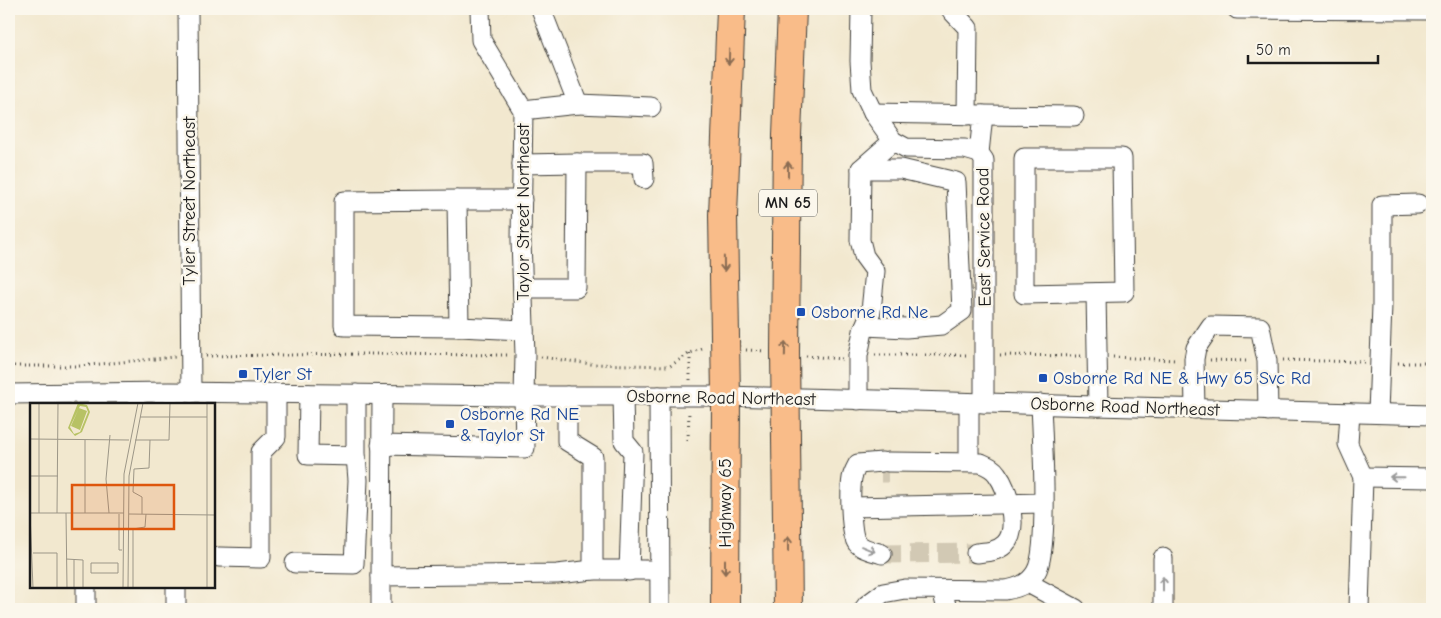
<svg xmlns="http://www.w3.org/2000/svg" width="1441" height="618" font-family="'Comic Neue',sans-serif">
<rect width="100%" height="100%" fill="#fbf7ec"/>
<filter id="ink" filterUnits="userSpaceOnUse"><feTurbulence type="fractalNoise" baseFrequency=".02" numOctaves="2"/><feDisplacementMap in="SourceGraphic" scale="10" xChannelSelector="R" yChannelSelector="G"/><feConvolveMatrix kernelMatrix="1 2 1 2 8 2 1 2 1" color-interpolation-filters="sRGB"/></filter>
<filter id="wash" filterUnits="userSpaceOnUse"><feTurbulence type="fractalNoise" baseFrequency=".0096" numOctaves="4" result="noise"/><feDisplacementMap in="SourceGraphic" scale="20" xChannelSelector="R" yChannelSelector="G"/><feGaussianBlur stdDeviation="1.12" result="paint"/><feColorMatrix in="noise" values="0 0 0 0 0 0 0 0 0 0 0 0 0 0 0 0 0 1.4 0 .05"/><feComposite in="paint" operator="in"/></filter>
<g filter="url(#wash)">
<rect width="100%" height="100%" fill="#f2e8cf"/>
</g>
<g filter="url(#ink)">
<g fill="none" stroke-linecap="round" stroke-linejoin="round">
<!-- minor-tunnel -->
<g stroke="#d2c9b4" stroke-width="19" stroke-dasharray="19 9" stroke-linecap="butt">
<path d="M881,473H888"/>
<path d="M882,554L976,553"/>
</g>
<defs>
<g id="minor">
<path d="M188,9L191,393"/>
<path d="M861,9L860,61L862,90L873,113L893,141L906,148L965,149L979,153L984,160V403"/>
<path d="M952,9V11L968,28L967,115"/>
<path d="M1237,9L1432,10"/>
<path d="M578,104L651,107"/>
<path d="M523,110L578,104L541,9"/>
<path d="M873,113L983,115L979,153"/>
<path d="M983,115L1074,116"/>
<path d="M1024,158H1122L1124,292L1024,294Z"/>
<path d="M577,163H643L644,179"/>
<path d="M522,164L577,163L576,288H523"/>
<path d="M861,169H901L956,182L962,311L942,325L906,328L865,326"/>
<path d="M457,200L344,201V326L459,327"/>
<path d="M522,200H457L459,327L524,330"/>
<path d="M1096,293L1098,406"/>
<path d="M9,394L169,392L524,396H726L1432,415"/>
<path d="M309,394L308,455L356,456V394"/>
<path d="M382,395L381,576L557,574L593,570H659"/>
<path d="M567,396V441L593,457V570"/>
<path d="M623,396L624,441L633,452L629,571"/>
<path d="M659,396L660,609"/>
<path d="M858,400V356L863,331L871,311L875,271L864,256L860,240L861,169L893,141"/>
<path d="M1195,409L1194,359L1196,348L1211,326L1260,327L1267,361L1268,411"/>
<path d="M1350,413L1348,444L1363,477L1359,609"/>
<path d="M1378,413L1382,305V205L1418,204"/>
<path d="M381,445L525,448L524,396L525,355L521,240L523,110L481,40L480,9"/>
<path d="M969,453V403"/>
<path d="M882,462L858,464C856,468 853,473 852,478C850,490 850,534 857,543C863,550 874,551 882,554"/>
<path d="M888,462L981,463C988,466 993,468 997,474C1008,489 1020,529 1005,544C997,552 986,552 976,553"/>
<path d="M1363,477L1432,478"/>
<path d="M851,507L1043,503"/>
<path d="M219,557L261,558V452L276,437V393"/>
<path d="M295,563L354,564L358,480L356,456"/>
<path d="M381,576V609"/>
<path d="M1028,583L1076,609"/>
<path d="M176,587V609"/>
<path d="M942,590L947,609"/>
<path d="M86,609V587"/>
<path d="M864,609L867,605L883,593L905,589L1005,590C1018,588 1029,584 1036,572C1050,549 1042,436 1041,404"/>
<path d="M1163,609V558"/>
</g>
<g id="highway">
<path d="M725,609L726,396L723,215L731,9"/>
<path d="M788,609L785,352L787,135L792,9"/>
</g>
</defs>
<!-- minor casing -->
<use href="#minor" stroke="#3c3b37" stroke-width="21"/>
<!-- highway casing -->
<use href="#highway" stroke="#3c3b37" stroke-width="30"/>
<!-- path -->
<g stroke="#3c3b37" stroke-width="3" stroke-dasharray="1 4" stroke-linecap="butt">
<path d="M746,350L765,351"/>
<path d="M875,355H966"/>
<path d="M1000,355L1081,356"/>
<path d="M206,356L361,354L508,355"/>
<path d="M806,356L842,359"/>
<path d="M541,357L591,364L670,366L690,353L705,348"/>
<path d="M1113,357L1176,360"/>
<path d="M1210,360L1249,361"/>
<path d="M1283,360L1364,362"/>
<path d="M1398,363H1432"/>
<path d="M9,366H79L175,357"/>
<path d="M690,380V354"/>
<path d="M688,440L689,411"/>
</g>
<!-- minor -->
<use href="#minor" stroke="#fff" stroke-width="19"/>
<!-- highway -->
<use href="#highway" stroke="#f9bc89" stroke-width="28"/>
</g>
<!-- one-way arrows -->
<defs><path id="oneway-shaft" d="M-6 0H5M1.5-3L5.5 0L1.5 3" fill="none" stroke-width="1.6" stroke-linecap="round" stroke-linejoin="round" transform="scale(1.25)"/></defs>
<g stroke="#8a6c52">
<use href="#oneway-shaft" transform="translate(729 57) rotate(92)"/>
<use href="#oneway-shaft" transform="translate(788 169) rotate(-90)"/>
<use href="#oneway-shaft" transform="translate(724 264) rotate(89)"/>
<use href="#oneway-shaft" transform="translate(785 349) rotate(-89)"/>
<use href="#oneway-shaft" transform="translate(788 544) rotate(-90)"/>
<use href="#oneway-shaft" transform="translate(725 567) rotate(90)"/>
</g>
<g stroke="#999">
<use href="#oneway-shaft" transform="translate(1397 477) rotate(-179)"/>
<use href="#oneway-shaft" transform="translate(868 549) rotate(22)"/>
<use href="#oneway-shaft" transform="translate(1163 584) rotate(-90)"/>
</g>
</g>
<!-- markers -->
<g fill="#1a4fb4" stroke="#fbf7ec" stroke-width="2">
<rect x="796" y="307" width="10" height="10" rx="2.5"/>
<rect x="238" y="369" width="10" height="10" rx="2.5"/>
<rect x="1038" y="373" width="10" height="10" rx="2.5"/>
<rect x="445" y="419" width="10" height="10" rx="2.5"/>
</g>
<g text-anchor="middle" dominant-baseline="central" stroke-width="5" stroke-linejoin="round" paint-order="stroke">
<!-- shield labels -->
<rect fill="#fbf7ec" stroke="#5f5e5a" stroke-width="1" x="759" y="189.5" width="58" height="27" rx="4"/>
<g font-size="16" font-weight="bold" fill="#1c1c1c">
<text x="788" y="203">MN 65</text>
</g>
<!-- street labels -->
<g font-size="18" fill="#1c1c1c" stroke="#fbf7ec">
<text transform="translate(189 201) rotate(-90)">Tyler Street Northeast</text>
<text transform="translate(523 212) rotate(-90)">Taylor Street Northeast</text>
<text transform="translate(984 237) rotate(-91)">East Service Road</text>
<text transform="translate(721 398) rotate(1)">Osborne Road Northeast</text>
<text transform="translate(1125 407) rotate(2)">Osborne Road Northeast</text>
<text transform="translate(725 503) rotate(-90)">Highway 65</text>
</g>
<!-- transit labels -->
<g font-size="18" fill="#164399" stroke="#fbf7ec" text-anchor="start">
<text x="811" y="312">Osborne Rd Ne</text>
<text x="253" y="374">Tyler St</text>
<text x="1053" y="378">Osborne Rd NE &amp; Hwy 65 Svc Rd</text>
<text x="460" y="414">Osborne Rd NE<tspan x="460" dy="21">&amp; Taylor St</tspan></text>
</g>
</g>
<!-- overview -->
<g transform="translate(30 403)">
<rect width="185" height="185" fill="#f2e8cf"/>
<path d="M48,0L57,2L60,9L52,29L45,33L38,25ZM50,3L56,4L58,9L50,29L44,31L40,24ZM49,5L57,8L50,27L41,23Z" fill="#b7c264" fill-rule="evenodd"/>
<path fill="none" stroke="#9c9687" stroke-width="1" d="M110,14H177M0,36L99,37M55,37V110M105,37H139L140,0M0,73H28M0,110H94M0,110L3,185M9,110V0M27,110L28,0M36,110L37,185M79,110L76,76L80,32M89,111V147H92M99,111L185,112M112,111V94L103,89L104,66L119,65L120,37M3,150H27V185M36,156L53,157V185M61,160H88V170H61ZM44,185V157M93,185L94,71L108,0M98,185L99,73L113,0M103,185V126L115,124L116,111M177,185V0"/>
<path fill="#de560d" fill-opacity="0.15" stroke="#de560d" stroke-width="2.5" d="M42,82H144V126H42Z"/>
<rect width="185" height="185" fill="none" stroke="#1c1c1c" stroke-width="2.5"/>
</g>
<!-- margin -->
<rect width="1441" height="618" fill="none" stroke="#fbf7ec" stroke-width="30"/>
<!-- scale -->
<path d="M1248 55v8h130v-8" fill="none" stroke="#1c1c1c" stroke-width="2.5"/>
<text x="1256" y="55" font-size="15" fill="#1c1c1c" stroke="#fbf7ec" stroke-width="4" paint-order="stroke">50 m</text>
</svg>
